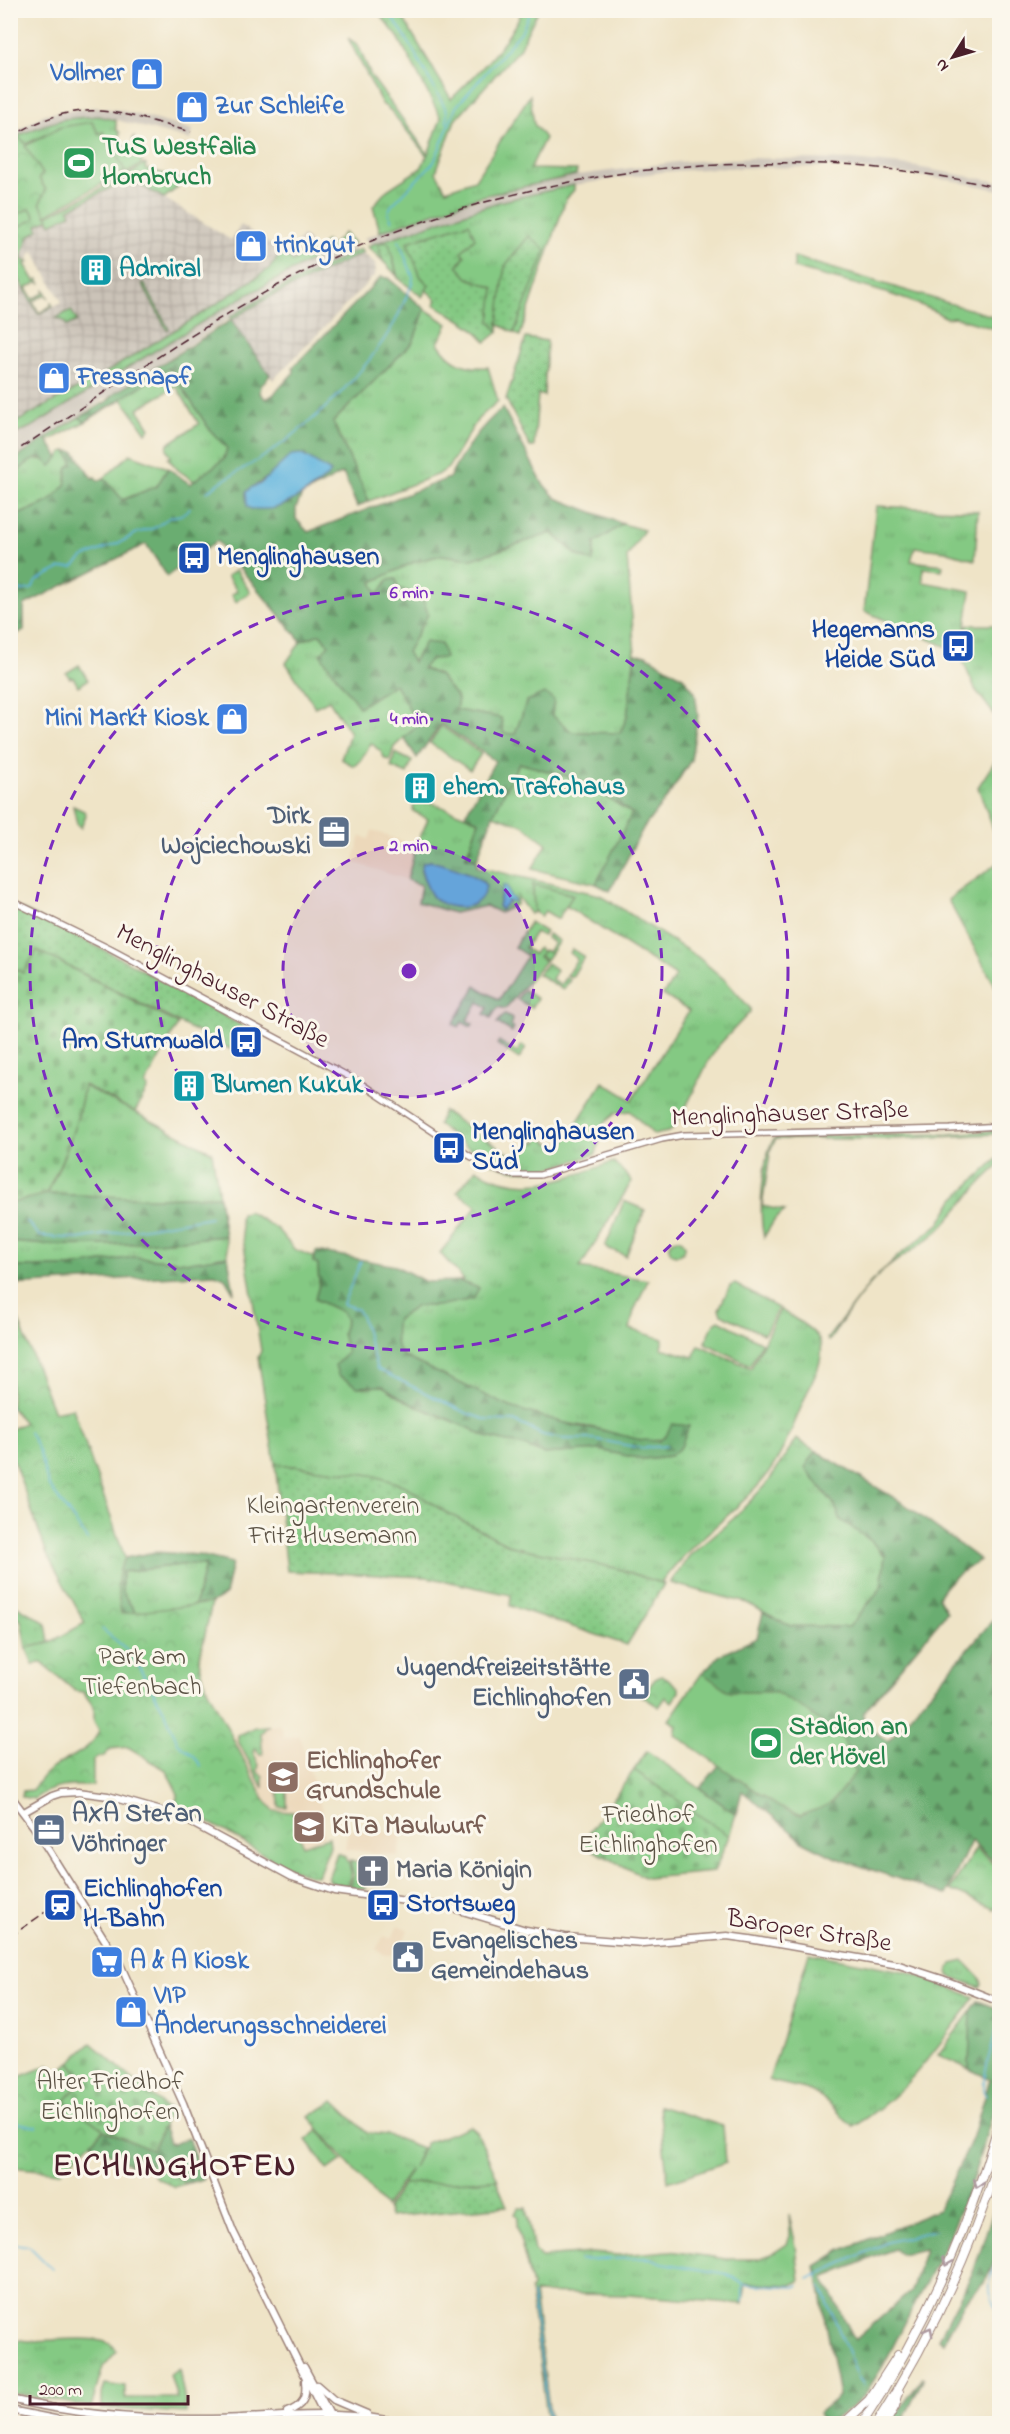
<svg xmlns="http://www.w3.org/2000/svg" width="1010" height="2434" font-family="'Indie Flower',sans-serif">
<defs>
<pattern id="industrial-grid" width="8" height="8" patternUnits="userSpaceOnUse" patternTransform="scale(1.5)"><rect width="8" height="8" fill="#cbc3b8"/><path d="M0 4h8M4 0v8" fill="none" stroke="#b0a79e"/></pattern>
<pattern id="grass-tufts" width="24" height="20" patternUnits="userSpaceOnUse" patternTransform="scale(1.5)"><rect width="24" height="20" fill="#84c983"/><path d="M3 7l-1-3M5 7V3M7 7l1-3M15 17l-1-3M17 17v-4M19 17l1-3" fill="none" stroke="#74ac71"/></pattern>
<pattern id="forest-firs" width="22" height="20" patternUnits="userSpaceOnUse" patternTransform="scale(1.5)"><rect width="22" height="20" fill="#6bad71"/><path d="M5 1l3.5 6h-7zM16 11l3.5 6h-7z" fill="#5a8c5d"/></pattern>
<pattern id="cemetery-stones" width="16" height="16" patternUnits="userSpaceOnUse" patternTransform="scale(1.5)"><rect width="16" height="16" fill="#84c983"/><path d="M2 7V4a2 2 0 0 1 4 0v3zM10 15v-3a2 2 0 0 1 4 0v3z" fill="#74ac71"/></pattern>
<pattern id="park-crowns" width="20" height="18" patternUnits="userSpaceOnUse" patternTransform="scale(1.5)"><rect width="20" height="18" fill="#84c983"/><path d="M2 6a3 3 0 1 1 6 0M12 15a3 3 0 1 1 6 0" fill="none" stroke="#74ac71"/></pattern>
<pattern id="garden-dots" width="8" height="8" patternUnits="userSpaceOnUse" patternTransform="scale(1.5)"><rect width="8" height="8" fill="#84c983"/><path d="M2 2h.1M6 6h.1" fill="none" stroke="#74ac71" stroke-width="1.8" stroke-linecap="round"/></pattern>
</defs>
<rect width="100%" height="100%" fill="#fbf7ec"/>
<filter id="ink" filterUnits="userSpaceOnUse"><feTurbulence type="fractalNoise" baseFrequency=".0167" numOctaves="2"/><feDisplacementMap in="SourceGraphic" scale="12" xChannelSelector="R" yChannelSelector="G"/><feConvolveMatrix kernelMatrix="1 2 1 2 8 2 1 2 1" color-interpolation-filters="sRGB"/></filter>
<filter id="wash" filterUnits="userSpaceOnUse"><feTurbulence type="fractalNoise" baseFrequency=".008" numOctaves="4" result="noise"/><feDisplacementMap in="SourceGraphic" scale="24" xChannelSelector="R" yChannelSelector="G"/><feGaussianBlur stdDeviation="1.35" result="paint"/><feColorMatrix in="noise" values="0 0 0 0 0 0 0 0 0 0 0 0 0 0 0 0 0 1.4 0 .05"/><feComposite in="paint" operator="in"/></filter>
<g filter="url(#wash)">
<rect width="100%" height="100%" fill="#efe4c7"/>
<!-- built -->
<g fill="#ecd8ba">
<path d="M372,830L416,847L407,880L353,862L361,836L369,839Z"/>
<path d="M281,1725L284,1738L299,1735L322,1810L317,1811L325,1836L302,1845L293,1812L275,1811L264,1797L233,1738L255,1727Z"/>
<path d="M348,1830H375L402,1835L398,1856L345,1849Z"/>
<path d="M398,1925L408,1930L403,1942L424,1953L421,1957L400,1947H397L393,1955H385L376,1949L384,1936L392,1939Z"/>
</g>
<!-- industrial -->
<g fill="url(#industrial-grid)">
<path d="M128,179L164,198L231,240L241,225L282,252L269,269L204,312L105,373L11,425V287L20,282L38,314L62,302L34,252L30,254L28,260L21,259L29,236L37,225L49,219L51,224L71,213L69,209Z"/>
<path d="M303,236L310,243L293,261L286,254Z"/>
<path d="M363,253L375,264L376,270L374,276L273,380L231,320L270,297Z"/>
</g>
<!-- railway -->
<g fill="#cbc3b8">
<path d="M95,107L120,110L193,130L190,140L106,117H83L44,125L11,141L10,135L45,114Z"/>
<path d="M750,158L852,160L911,166L999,182V190L949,180L878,171L829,167L720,168L661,172L574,185L498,202L372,245L364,238L445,208L527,185L578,175L677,162Z"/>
<path d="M349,244L356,251L269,294L244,309L11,460V436L31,427L238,300L309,262Z"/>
</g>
<!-- grass -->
<g fill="url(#grass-tufts)" stroke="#677457" stroke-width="1.5" fill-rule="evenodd">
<path d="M377,11H399L451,99C478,73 507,45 522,11H538L519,49L455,120L436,172L446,190L475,180L530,95L534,124L545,138L530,169L577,170L576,175L478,197L380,232L373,206L387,190L421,168L427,156L391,111L382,104L348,38L358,45L371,76L428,154L441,118L398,37Z"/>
<path d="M98,116L116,120V129L120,133L118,144L131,148L134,136L133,152L140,155L141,151L143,152L141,164L138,167L103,186L101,184L125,171L103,132L99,134L89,124L61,127L26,144L17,136L44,125L65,119Z"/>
<path d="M144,164L146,165L145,169L180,178L177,188L164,198L128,179L69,209L71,214L51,224L47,216L133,172Z"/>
<path d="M574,185V190L566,199L520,336L514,333L545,250L529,237L505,266L498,332L490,321L493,288L468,278L457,266L407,242L421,277L430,285L422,297L398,278L393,258L378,245L383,261L367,246L498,202Z"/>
<path d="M344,233L354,243L309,262L238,300L31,427L11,436V425L105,373L204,312L269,269L282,252L293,262L307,249L317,250L326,241L331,246Z"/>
<path d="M360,249L363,253L270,297L231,320L230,317L269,294Z"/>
<path d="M794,257L999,318V330L954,317L947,318C907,294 839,281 794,268Z"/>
<path d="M21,259L29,262L25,264L35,281L38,279L41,284L38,282L26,288L33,299L44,293V289L48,297L45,295L33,301L39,313L51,306V302L53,307L38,314L11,264V261Z"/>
<path d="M144,283L169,329L167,330L142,284Z"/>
<path d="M425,309L448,324L438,343C451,363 466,369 488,367L498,401L478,419L448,468L439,474L369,501L333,422L413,342Z"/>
<path d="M71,310L77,321L67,326L62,320L56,318Z"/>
<path d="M169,367L210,430L227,448L224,459L194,481L178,470L168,458L171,457L167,449L168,444L199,424L176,386L138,409L150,428L146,433L122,399L102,411Z"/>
<path d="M79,417L85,422L48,441L46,438Z"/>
<path d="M67,451L73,464L68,467L65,486L48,502L11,518V473L19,471L30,460L59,458L62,452Z"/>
<path d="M130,454L168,468L157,486L122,500L104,478Z"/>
<path d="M876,506L978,511L975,560L945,551L915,547L911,561L943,565L942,570L923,568V582L971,591L965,633L968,625H999V721L975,689L959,652L864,611Z"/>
<path d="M623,524L644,530L627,557L635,654L627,717L620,733L572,732L552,715L527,701L515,735L503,733L501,718L456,710L458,699L439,675L422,668L441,644L413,663L407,652L428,614L398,588L396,579L388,580L378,595L372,582L414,562L442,555L472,559L552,533L577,555L593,562L595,543Z"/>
<path d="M320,634L329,645L359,707L395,684L418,725L394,747L390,760L385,759L381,752L371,743L361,760L354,766L341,759L350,733L329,700L315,707L286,663L301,641Z"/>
<path d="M999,755H1000L999,845L978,787Z"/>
<path d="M519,763L580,780L633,814L596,884L532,869L547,844L523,825L493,815Z"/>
<path d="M414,800L429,802L479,821L466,856L477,859V867L600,895L698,957L725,980L750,1008V1012L719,1045L709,1060L682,1115L672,1129L668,1132L654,1135L630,1111L616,1113L604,1123L596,1154C559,1166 519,1182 483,1158C467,1148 452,1134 438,1125L443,1111L514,1157L522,1155L531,1141L536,1143L540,1137L549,1143L562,1146L603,1082L632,1100L689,1011L663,995L676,976L566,906L573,895L533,885L534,912L530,914L517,896V904L500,913L486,906L454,913L418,902L421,885L407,880L416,847L428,819L413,811ZM430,861L466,872L483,881L474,904C458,909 447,905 433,897L421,872L423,863Z"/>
<path d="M999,861V993L948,900C965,886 983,876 999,861Z"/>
<path d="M530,922L546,932L543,936L535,932L525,948L534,954L538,948L542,951L539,957L545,961L505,1009L498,1007L491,1018L484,1014L488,1008L479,1002L467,1020L473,1024L471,1027L462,1022L459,1027L453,1024L476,986L499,1000L527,956L514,947Z"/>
<path d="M548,934L559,941L546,960L540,956L544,950L548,952L554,943L546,938Z"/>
<path d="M572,949L584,957L572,977L567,975L577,959L570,953Z"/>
<path d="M547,963L557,970L552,979L560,985L566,977L570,980L563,990L538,974Z"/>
<path d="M524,990L537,999L531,1008L517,999Z"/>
<path d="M505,1014L512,1018L511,1025L514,1029L512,1032L497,1023Z"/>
<path d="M499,1041L517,1053L522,1045L526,1048L519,1059L497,1044Z"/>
<path d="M84,1086L212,1152L219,1196L153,1198L47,1194C64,1157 78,1126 84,1086Z"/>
<path d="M999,1130V1134L896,1139H776L771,1148L762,1206L785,1211L775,1219L764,1237C758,1218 762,1147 777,1136L948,1134Z"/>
<path d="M999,1157V1166C976,1184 960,1209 939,1230C922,1246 901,1256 883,1271C861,1291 845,1317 829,1341L827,1339L870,1283L897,1257L940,1223L954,1199Z"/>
<path d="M614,1162L632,1181L580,1268L648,1280L634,1311L630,1329L663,1339L661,1348L693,1357L699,1345L751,1368L780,1309C791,1317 808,1325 817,1336C828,1350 816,1375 809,1388C796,1418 785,1453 764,1479C731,1518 691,1541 661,1583L615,1568L511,1546L445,1512L405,1486L371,1475L275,1464L258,1357L261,1351L240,1220L241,1214L248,1211L277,1229L294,1249L313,1257V1262L318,1265L319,1285L315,1299L342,1312L346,1320L342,1333L358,1387L383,1386L409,1403L472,1429L483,1436L524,1446L543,1454L599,1450L643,1459L670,1456L666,1437C647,1448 619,1434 599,1429C581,1425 563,1424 545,1418C495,1405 450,1380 404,1357C392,1346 395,1333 397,1319L417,1306H437L478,1288L458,1281L464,1280L440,1253L477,1206L457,1192L476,1169C524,1198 565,1178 614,1162Z"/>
<path d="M225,1236L228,1256L190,1262L134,1257L70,1267H11L10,1242C84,1250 152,1243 225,1236Z"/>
<path d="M796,1439L816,1451L805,1468L834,1504L841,1520L870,1540L885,1556L881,1588L849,1627L790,1626L747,1603L670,1583L689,1556L734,1518L769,1481Z"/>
<path d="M189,1564L205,1565L195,1605L136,1613L122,1592V1572Z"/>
<path d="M10,1602L46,1623L49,1643L26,1648L21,1620L11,1614Z"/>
<path d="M647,1751L736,1814L729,1836L634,1770Z"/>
<path d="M976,1848L999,1870V1903L994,1909L950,1890Z"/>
<path d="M337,1853C353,1857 352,1874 348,1887L332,1883L328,1878Z"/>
<path d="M350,1861L359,1863L358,1875L359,1882H362V1879H366L365,1889L350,1887L353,1875Z"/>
<path d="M809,1953L908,1972L974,1997L968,2007C933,2052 904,2097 853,2126C839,2114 824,2095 805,2089C793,2086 781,2084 769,2080Z"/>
<path d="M964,1961L980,1978L982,1984L980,1987L949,1976V1970L952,1964Z"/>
<path d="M971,2011L969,2069L938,2055Z"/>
<path d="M334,2101L367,2133L388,2135L422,2148L413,2167L426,2143L470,2126L477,2132L498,2180L403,2184L411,2169L385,2207L309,2117Z"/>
<path d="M659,2106L723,2126L726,2162L668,2182Z"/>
<path d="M518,2208H526L534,2251L541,2257L592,2253L619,2255L669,2251L727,2259H758L772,2254L787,2244L790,2236L789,2214L796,2246L800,2281L792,2285L746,2283L743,2304L628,2295L534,2293L551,2423H548L530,2290L532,2287L517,2226L518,2217L515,2214Z"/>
<path d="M21,2340C42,2345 106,2329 117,2351L103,2367L91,2407L11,2393V2344Z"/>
<path d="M179,2369L187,2413L102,2408V2394L105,2384L125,2387V2398H177L170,2375Z"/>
</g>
<!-- forest -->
<g fill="url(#forest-firs)" stroke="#5a664e" stroke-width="1.5" fill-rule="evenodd">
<path d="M381,277L388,278L425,309L413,342L333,422L369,501L357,507L343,473L302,495L296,508V519L308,532L449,478C464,451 478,428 503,408L543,484L556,498L623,524L595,543L593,562L577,555L552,533L472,559L442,555L414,562L372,582L378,595L388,580L396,579L398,588L422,596L428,614L407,652L413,662L425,642L441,644L445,658L431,659L422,669L439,675L458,699L456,710L501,718L504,733L515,734L527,701L544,693L554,700L552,715L572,732L620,733L627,717L635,654L646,655L683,677L695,692L698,715L691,760L669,795L644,827L610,891L596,884L632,813L580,780L519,763L493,815L477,859L466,857L479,821L465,815L495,761L441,724L417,758L404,738L418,725L395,684L359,707L320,654L329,645L320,634L301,641L217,541L167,576L146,544L24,605V631L11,636V518L48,502L65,486L68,467L73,464L67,451L75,452L92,478L95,477L98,481L104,478L123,500L157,486L168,468L190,484L224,459L227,448L210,430L169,368L85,422L79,417L106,402L115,393L231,320L270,375L261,386L260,393L266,399L273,395L294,372L293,367ZM301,454L328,476L307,492L275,508L251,509L247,505L246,492Z"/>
<path d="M46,438L59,458L51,466L41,458C25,460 25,470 11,473V462Z"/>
<path d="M46,1194L153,1198L219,1196L225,1236C153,1243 83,1249 11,1242V1203Z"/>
<path d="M316,1251L396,1266L426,1282L458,1281L479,1288L473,1299L437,1306H417L397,1319C395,1333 393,1347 405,1357L510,1407L575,1426L597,1429L641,1440L659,1441L666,1436L672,1424L689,1426L681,1447L670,1456L643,1459L599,1450L543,1454L524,1446L483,1436L472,1429L409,1403L383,1386L358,1387L338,1375L335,1365L347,1353L342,1333L346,1320L342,1312L315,1299L319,1285L318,1265L313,1262Z"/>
<path d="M228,1256L234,1293L225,1278L215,1274L11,1285V1267H70L134,1257L190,1262Z"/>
<path d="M816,1451L903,1503L980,1560C963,1571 948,1579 938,1597L947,1612L863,1713L864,1724L888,1741L993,1620L999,1624V1867L971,1841L946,1895L834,1857L804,1842L742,1791L736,1814L700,1788L720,1764C753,1788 804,1839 839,1791L775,1692H729L702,1673L720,1655L757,1638L763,1612L790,1626L849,1627L881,1588L885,1556L870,1540L841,1520L834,1504L805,1468Z"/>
<path d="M155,1552L199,1555L232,1563L225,1595L212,1603L195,1605L205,1565L189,1564L122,1572V1592L136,1613L114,1615L109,1585L125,1558Z"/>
<path d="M978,2001L999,2009V2093L973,2178L951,2233L883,2366L865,2394L848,2410L826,2423L823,2422L819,2413L839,2396L816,2266L840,2251L938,2210L972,2139L990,2079L969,2069L971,2011ZM894,2249L900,2254L925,2249L911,2291L855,2340L824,2278Z"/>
<path d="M163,2126L169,2143L174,2144L188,2138L203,2179L185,2184L175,2176L178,2169L152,2158L149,2167L140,2157L131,2156L130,2164L91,2143L104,2130L152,2150Z"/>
<path d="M999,2193V2252L984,2283L966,2300L943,2343L938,2339L974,2270Z"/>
<path d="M923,2377L924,2378L904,2418L914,2423H890Z"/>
</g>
<!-- cemetery -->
<g fill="url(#cemetery-stones)" stroke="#677457" stroke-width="1.5">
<path d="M37,950L178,1024L145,1085L148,1088L135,1112L84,1085C78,1126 64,1157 46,1194L11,1203L10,966L23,973Z"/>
<path d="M634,1770L729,1836L714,1872L646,1878L581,1844Z"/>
<path d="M91,2043L166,2108H168L170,2110L152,2150L104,2130L65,2101L83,2080L70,2062Z"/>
</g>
<!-- park -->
<g fill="url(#park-crowns)" stroke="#677457" stroke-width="1.5">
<path d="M17,136L26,144L43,174L39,178L46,190L40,203L49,219L37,225L39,230L29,236L21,259L11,261V141Z"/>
<path d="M236,570L250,592L236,602L231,595L237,591L227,576Z"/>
<path d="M79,665L88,680L78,686L73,677L70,678L66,673Z"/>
<path d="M73,806L84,811L86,815L81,828L77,824Z"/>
<path d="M533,884L573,895L558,919L545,911L541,916L534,912Z"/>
<path d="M10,1298L54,1412L73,1408L125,1558C114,1576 118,1594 121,1614L212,1603L199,1661L206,1686L263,1797L274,1811L293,1812L302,1845L329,1837L330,1846L318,1876C293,1876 244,1842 221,1829C206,1821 190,1814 174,1807L178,1794L166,1770L128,1747L111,1749L103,1757H97L93,1760V1786C70,1785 53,1785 34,1799L22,1797L23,1791L32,1790C37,1784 41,1777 47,1772C62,1759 93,1752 99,1730L94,1721V1707L83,1692L75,1691L42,1663L33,1664L26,1648L49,1643L85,1623L47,1554L11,1453V1429L24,1423L11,1407Z"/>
<path d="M661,1676L667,1678L679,1688V1692L672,1702L666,1697L659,1707L642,1696L655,1679Z"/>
<path d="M268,1726L261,1733L263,1754H259L255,1747L253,1752L259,1765L257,1771L263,1776V1788L238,1741V1735L255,1727Z"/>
<path d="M70,2062L83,2079L65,2101L104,2130L60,2172L11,2167V2080L49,2065L58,2071Z"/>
<path d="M131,2156L140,2157L144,2161L137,2167L138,2171L129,2167Z"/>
<path d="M153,2158L178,2169L176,2176L185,2184L174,2187L155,2177L149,2167Z"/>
</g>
<!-- garden -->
<g fill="url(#garden-dots)" stroke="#677457" stroke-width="1.5">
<path d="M469,223L475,238L461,252L465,256L457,266L468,278L494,288L490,321L498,332L486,342C473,324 452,316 434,304L437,300L426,290L429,285L421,277L407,242Z"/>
<path d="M529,236L546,250L514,333L498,324L505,266Z"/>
<path d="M383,242L389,243L397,276L383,261L378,245Z"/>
<path d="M526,338L547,341L544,396L538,394L534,447H530L506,399Z"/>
<path d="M11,904L126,961L244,1027V1034L234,1051L37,950L23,973L11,966Z"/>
<path d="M275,1464L372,1475L405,1486L445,1512L511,1546L615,1568L664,1584L627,1645L510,1606L511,1595L427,1577L287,1571Z"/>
<path d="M496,2180L507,2206L390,2217L387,2208L403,2184Z"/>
</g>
<!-- pitch -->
<g fill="#84c983" stroke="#677457" stroke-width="1.5">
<path d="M92,122L99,134L103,132L125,171L46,215L40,203L46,190L39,178L43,174L25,146L61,127Z"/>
<path d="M30,208L36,218L15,229L11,218Z"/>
<path d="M441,726L481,754L470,770L430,743Z"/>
<path d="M395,753L412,761L407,774L391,767Z"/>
<path d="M624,1201L645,1210L626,1256L605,1247Z"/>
<circle cx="677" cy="1247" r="8"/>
<path d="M735,1284L778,1308L766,1331L763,1334L721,1314L719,1309L730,1286Z"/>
<path d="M719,1320L762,1343L750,1365L705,1343L714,1323Z"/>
<path d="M702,1673L730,1692H775L804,1709L843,1739L855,1773C847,1782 839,1797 829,1804C820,1810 810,1810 801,1816L779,1807L675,1735L677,1725L669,1720Z"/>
<path d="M278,1789H287V1807H279Z"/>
<path d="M319,2130L342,2160L328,2170L306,2140Z"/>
</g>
<!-- water -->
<g fill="#62b5de" stroke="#566a84" stroke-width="1.5">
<path d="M301,454L331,472C323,483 288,505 275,508C267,510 258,509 251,509L247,506L246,492L252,487L260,484L291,455Z"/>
<path d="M430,861C444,864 479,874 486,886C482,910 453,913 435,899C429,894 423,877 421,869L423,863Z"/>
<path d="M503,885L507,886L510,896L515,900L514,902L508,901L501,910L498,906Z"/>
</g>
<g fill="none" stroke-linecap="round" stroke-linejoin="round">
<!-- stream -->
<g stroke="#62b5de" stroke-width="1.5">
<path d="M387,10L404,34L447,111V123"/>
<path d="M392,221L388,213L391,206L434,162L456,107L521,32L531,10"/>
<path d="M207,492C226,476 249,467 269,453C318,419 365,374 395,322C401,310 406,297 412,284L413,277L399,241"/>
<path d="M10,596L18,591L32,589L36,581L61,568L73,567L84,557L121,542L137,533L154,528L170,517L181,515L190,508"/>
<path d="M26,1221L40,1236L78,1239L211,1217"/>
<path d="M361,1261L343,1304L357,1309L362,1318L377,1369L466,1413L487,1420L514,1421L543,1435L564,1439H594L641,1448L667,1446"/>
<path d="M10,1407L11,1408"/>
<path d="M29,1432L39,1451L48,1484L88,1540"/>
<path d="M102,1629L130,1652L164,1710L178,1743L194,1756L201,1766"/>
<path d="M999,1950H1000"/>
<path d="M986,2095C978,2084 995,2036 1000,2021"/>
<path d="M10,2121L37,2127"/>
<path d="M10,2243L29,2246L52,2269"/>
<path d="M1000,2256C989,2275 984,2293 1000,2311"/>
<path d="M579,2260L650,2258L663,2263L727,2274L743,2284L795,2287L799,2285"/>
<path d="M817,2274L819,2280"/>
<path d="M808,2279L888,2242L936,2230"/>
<path d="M821,2286L858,2377L864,2385"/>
<path d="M532,2294L550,2424"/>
<path d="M743,2302V2285"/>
</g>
</g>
</g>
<g filter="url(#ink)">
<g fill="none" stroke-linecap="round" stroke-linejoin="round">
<defs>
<path id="tertiary" d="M10,900L110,949L357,1081L470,1156L501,1172L512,1175H540L662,1139L684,1135L950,1129L1000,1126"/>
<g id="secondary">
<path d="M10,1795L34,1827L120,1964L183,2103L233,2231L329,2424"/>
<path d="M24,1812L52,1796L61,1793L78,1792L108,1796L179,1816L292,1877L334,1891L449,1907L526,1930L565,1937L643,1943L727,1936L749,1939L899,1965L942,1979L1000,2002"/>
<path d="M304,2367L335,2424"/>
<path d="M317,2385L334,2400L367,2414"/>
<path d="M10,2399C73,2414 141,2420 206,2419C275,2419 336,2407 406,2424"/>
<path d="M10,2410L80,2424"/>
<path d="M287,2412C303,2406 307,2398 305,2381"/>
</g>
<g id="motorway">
<path d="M843,2424L869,2400L898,2355"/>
<path d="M862,2424C923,2332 969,2226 1000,2120"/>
<path d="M876,2424C929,2342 970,2252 1000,2159"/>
<path d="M885,2424L895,2406L899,2392"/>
</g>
</defs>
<!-- tertiary casing -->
<use href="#tertiary" stroke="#9c8279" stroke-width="8"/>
<!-- secondary casing -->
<use href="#secondary" stroke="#9c8279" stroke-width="9"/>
<!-- motorway casing -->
<use href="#motorway" stroke="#9c8279" stroke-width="10"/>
<!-- tertiary -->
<use href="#tertiary" stroke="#fff" stroke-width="5"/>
<!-- secondary -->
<use href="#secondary" stroke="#fff" stroke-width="6"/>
<!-- motorway -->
<use href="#motorway" stroke="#fff" stroke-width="8"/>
<!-- rail -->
<g stroke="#4a1f2b" stroke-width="1.5" stroke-dasharray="9 4.5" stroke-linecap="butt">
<path d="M10,138C78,94 119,112 191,132"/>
<path d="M10,455C114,387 216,313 328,260C534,164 778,137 1000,188"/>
<path d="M10,1937L61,1901"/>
</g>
</g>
<!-- one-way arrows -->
<defs><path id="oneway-chevron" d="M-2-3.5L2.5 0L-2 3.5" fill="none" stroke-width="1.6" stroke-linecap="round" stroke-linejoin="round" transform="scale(1.5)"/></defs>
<g stroke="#ae9aa0">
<use href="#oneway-chevron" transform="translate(978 2184) rotate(110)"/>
<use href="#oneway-chevron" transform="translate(947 2262) rotate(113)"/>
<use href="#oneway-chevron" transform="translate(929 2331) rotate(-62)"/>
</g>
</g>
<!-- distance rings -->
<circle cx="409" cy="971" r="126" fill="#7b2cbf" fill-opacity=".12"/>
<g fill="none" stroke="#7b2cbf" stroke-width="3" stroke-dasharray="10 8">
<circle cx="409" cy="971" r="126"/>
<circle cx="409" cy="971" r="253"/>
<circle cx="409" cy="971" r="379"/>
</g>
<!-- icons -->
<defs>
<symbol id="shop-square" viewBox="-11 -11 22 22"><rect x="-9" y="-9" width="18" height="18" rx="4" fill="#3f7fe0" stroke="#fbf7ec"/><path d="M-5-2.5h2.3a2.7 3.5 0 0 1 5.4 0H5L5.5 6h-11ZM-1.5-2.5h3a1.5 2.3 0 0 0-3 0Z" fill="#fff"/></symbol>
<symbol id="stadium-square" viewBox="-11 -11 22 22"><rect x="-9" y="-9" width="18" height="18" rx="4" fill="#2e9e5b" stroke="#fbf7ec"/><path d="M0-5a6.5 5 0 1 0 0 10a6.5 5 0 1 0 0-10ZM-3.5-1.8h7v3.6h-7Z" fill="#fff"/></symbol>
<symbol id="building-square" viewBox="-11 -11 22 22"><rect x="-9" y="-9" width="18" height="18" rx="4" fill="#0f9aa8" stroke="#fbf7ec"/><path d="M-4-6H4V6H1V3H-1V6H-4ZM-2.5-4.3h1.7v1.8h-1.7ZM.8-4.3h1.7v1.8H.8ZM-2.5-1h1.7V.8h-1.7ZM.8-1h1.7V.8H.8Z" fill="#fff"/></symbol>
<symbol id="bus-square" viewBox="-11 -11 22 22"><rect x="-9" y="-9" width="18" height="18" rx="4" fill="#1a4fb4" stroke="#fbf7ec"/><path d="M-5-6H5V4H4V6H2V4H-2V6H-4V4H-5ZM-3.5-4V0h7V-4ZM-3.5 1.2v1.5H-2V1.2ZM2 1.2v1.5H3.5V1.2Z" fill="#fff"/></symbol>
<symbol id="office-square" viewBox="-11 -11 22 22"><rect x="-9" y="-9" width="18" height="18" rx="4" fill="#5c6f8a" stroke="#fbf7ec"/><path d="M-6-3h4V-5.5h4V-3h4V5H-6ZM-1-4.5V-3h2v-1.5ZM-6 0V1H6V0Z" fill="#fff"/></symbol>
<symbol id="civic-square" viewBox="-11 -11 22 22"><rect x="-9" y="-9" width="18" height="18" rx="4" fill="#5c6f8a" stroke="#fbf7ec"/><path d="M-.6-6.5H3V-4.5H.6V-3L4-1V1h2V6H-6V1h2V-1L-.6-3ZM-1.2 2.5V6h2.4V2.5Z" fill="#fff"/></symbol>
<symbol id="school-square" viewBox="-11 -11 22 22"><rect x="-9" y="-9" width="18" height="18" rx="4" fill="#8d6e63" stroke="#fbf7ec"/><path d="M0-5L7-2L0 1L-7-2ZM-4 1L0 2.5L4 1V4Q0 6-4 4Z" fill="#fff"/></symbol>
<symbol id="church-square" viewBox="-11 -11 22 22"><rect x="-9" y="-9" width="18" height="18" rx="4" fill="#6b7280" stroke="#fbf7ec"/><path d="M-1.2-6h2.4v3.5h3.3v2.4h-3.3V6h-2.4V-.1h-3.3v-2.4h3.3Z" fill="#fff"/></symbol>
<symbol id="station-square" viewBox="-11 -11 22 22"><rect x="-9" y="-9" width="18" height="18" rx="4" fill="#1a4fb4" stroke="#fbf7ec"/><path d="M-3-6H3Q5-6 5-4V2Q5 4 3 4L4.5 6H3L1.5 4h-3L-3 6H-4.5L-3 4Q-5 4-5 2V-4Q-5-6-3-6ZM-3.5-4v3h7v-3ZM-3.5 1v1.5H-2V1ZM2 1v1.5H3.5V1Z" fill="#fff"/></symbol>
<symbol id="supermarket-square" viewBox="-11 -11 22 22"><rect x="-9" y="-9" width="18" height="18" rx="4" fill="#3f7fe0" stroke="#fbf7ec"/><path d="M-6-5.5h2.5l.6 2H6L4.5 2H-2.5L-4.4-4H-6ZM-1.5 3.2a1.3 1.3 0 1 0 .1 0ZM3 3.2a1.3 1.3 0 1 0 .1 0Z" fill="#fff"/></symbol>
</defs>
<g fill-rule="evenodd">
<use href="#shop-square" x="128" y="55" width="38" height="38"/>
<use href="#shop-square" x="173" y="88" width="38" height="38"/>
<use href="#stadium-square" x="60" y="144" width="38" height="38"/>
<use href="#shop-square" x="232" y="227" width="38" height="38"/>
<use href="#building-square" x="77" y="251" width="38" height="38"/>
<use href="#shop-square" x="35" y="359" width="38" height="38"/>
<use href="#bus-square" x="175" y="539" width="38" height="38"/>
<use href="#bus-square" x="939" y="627" width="38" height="38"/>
<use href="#shop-square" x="213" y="700" width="38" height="38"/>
<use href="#building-square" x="401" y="769" width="38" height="38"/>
<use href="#office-square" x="315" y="813" width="38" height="38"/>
<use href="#bus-square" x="227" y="1023" width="38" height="38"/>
<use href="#building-square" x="170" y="1067" width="38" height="38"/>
<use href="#bus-square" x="430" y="1129" width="38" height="38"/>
<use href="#civic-square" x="615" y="1665" width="38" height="38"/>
<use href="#stadium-square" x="747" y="1724" width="38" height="38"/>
<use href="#school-square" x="264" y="1758" width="38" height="38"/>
<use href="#school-square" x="290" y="1808" width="38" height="38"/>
<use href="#office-square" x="30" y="1811" width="38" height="38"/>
<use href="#church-square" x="354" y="1852" width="38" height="38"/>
<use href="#station-square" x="41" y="1886" width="38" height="38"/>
<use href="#bus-square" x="364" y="1886" width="38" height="38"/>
<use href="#civic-square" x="389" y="1938" width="38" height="38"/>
<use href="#supermarket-square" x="88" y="1943" width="38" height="38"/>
<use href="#shop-square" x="112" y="1993" width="38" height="38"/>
</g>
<g text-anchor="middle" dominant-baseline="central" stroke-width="6" stroke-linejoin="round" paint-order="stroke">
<!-- shop labels -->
<g font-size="26" font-weight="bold" fill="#366cbe" stroke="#fbf7ec" text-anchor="start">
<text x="124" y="74" text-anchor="end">Vollmer</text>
<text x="215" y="107">Zur Schleife</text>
<text x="274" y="246">trinkgut</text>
<text x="77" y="378">Fressnapf</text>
<text x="209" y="719" text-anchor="end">Mini Markt Kiosk</text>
<text x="130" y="1962">A &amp; A Kiosk</text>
<text x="154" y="1997">VIP<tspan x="154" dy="30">Änderungsschneiderei</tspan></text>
</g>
<!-- leisure labels -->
<g font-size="26" font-weight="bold" fill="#27864d" stroke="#fbf7ec" text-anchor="start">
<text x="102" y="148">TuS Westfalia<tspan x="102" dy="30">Hombruch</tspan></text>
<text x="789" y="1728">Stadion an<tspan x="789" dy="30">der Hövel</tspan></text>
</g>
<!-- culture labels -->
<g font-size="26" font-weight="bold" fill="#0d838f" stroke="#fbf7ec" text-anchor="start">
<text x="119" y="270">Admiral</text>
<text x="443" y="788">ehem. Trafohaus</text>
<text x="212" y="1086">Blumen Kukuk</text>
</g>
<!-- transit labels -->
<g font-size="26" font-weight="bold" fill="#164399" stroke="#fbf7ec" text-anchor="start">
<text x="217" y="558">Menglinghausen</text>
<text x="935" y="631" text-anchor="end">Hegemanns<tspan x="935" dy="30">Heide Süd</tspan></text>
<text x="223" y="1042" text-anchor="end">Am Sturmwald</text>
<text x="472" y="1133">Menglinghausen<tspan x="472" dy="30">Süd</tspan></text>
<text x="83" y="1890">Eichlinghofen<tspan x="83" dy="30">H-Bahn</tspan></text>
<text x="406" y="1905">Stortsweg</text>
</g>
<!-- service labels -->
<g font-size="26" font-weight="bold" fill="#4e5e75" stroke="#fbf7ec" text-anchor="end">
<text x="311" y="817">Dirk<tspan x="311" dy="30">Wojciechowski</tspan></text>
<text x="611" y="1669">Jugendfreizeitstätte<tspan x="611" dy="30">Eichlinghofen</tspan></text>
<text x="72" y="1815" text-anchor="start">AXA Stefan<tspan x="72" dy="30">Vöhringer</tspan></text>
<text x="431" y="1942" text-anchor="start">Evangelisches<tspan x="431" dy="30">Gemeindehaus</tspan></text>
</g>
<!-- street labels -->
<g font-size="26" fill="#4a1f2b" stroke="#fbf7ec">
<text transform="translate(222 987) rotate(28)">Menglinghauser Straße</text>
<text transform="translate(790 1115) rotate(-2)">Menglinghauser Straße</text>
<text transform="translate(809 1932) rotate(9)">Baroper Straße</text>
</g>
<!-- park labels -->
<g font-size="26" fill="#5b5245" stroke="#fbf7ec">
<text x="333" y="1507">Kleingartenverein<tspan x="333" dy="30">Fritz Husemann</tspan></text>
<text x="142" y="1658">Park am<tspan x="142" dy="30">Tiefenbach</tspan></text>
<text x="648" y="1816">Friedhof<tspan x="648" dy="30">Eichlinghofen</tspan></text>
<text x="110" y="2083">Alter Friedhof<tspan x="110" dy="30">Eichlinghofen</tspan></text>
</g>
<!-- education labels -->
<g font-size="26" font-weight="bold" fill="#785e54" stroke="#fbf7ec" text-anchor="start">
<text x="306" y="1762">Eichlinghofer<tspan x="306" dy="30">Grundschule</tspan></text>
<text x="332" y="1827">KiTa Maulwurf</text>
</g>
<!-- worship labels -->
<g font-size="26" font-weight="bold" fill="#5b616d" stroke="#fbf7ec" text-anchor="start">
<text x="396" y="1871">Maria Königin</text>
</g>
<!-- district labels -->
<g font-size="32" font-weight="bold" letter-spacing="1.5" fill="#4a1f2b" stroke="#fbf7ec">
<text x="175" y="2167">EICHLINGHOFEN</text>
</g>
</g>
<circle cx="409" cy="971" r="9" fill="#7b2cbf" stroke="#fbf7ec" stroke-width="3"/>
<g font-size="18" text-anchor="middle" font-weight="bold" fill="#7b2cbf" stroke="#fbf7ec" stroke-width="6" stroke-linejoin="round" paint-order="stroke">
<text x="409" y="598">6 min</text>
<text x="409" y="724">4 min</text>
<text x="409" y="851">2 min</text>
</g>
<!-- margin -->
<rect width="1010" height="2434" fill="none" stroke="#fbf7ec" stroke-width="36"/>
<!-- north arrow -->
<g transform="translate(953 57) rotate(233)" stroke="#fbf7ec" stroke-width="4.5" paint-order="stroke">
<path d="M0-4.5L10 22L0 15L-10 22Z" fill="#4a1f2b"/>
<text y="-9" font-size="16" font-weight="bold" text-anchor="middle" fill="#4a1f2b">N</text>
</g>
<!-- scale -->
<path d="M30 2395v9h158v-9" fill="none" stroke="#4a1f2b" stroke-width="3"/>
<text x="39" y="2395" font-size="18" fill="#4a1f2b" stroke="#fbf7ec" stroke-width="4.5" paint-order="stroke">200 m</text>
</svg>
